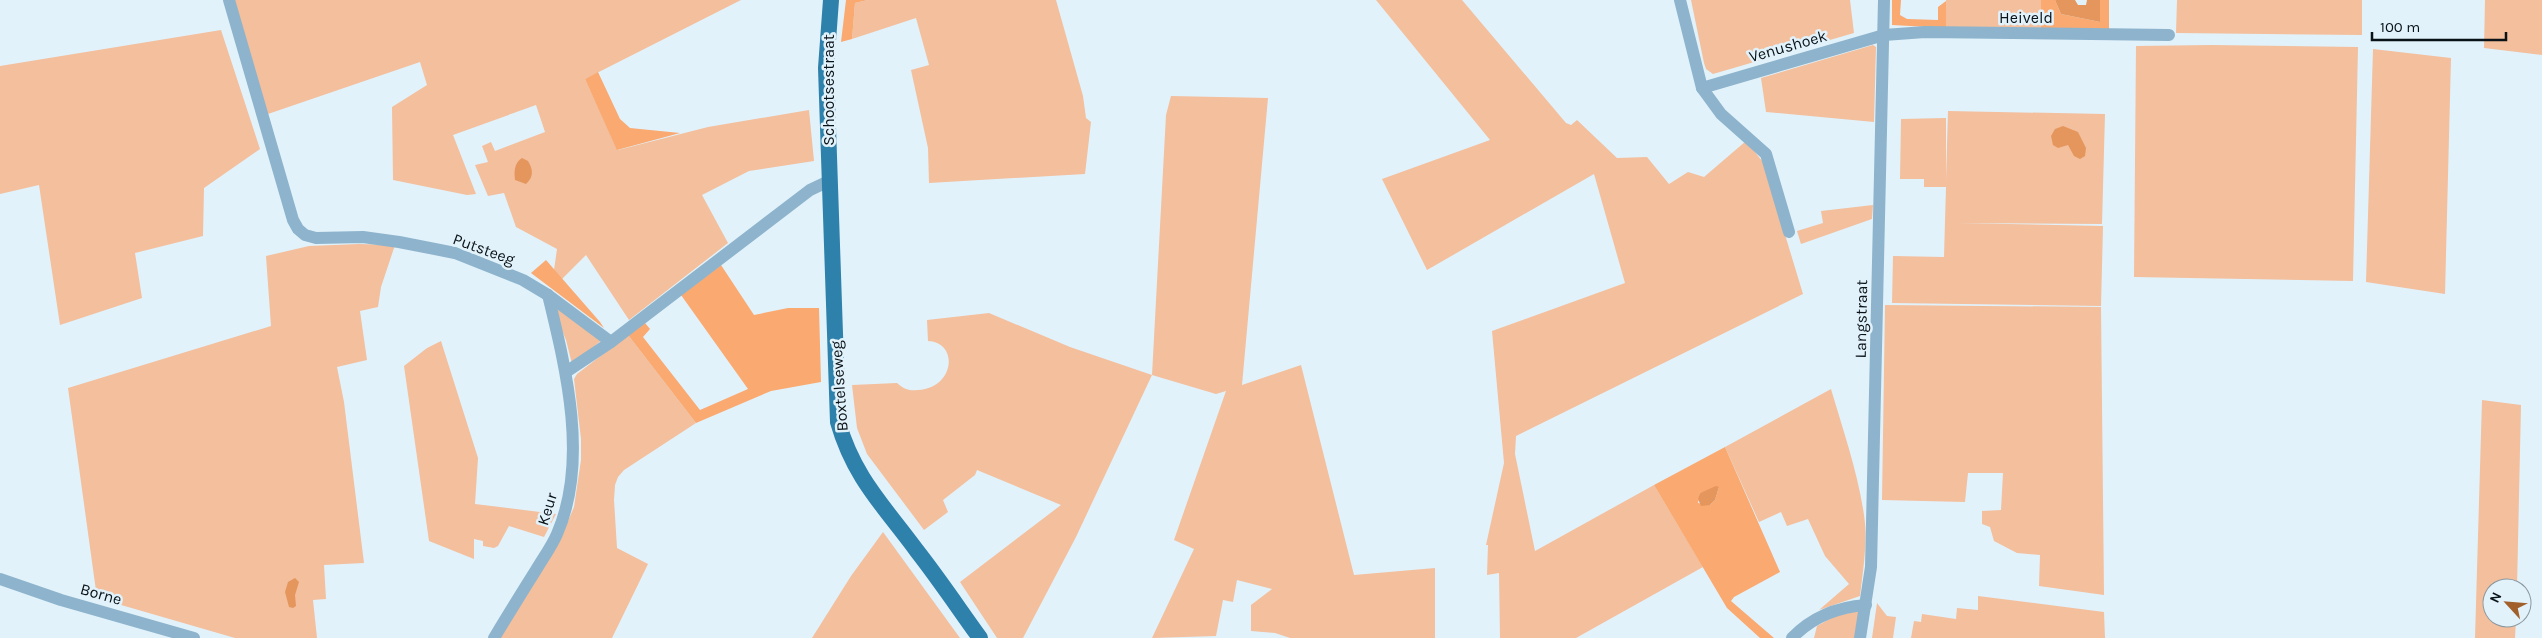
<svg xmlns="http://www.w3.org/2000/svg" width="2542" height="638" font-family="Karla,sans-serif">
<rect width="100%" height="100%" fill="#e2f2fb"/>
<!-- green -->
<g fill="#f3bf9d">
<path d="M232,0H741L585,79L618,150L708,127L809,110L814,161L749,171L702,195L728,243L629,320L586,255L562,279L554,270L557,249L516,227L504,193L488,196L475,165L488,162L482,146L491,142L495,151L545,132L536,105L453,135L476,194L467,195L393,180L392,107L427,85L420,62L265,115Z"/>
<path d="M868,0H1056L1083,96L1086,118L1091,122L1085,174L929,183L928,148L911,70L929,65L916,18L852,39L855,3Z"/>
<path d="M1376,0H1462L1566,123L1571,125L1577,120L1617,158L1647,157L1669,184L1688,172L1704,177L1746,141L1763,162L1803,294L1516,436L1515,454L1535,551L1654,485L1703,567L1576,638H1500L1499,573L1487,575L1488,545H1486L1504,463L1492,331L1625,283L1594,174L1427,270L1382,179L1490,140Z"/>
<path d="M1691,0H1850L1854,33L1713,74L1706,69L1704,63Z"/>
<rect x="1946" y="0" width="95" height="28"/>
<path d="M2177,0H2362V35L2176,33Z"/>
<path d="M2485,0H2542V55L2484,48Z"/>
<path d="M221,30L260,149L204,188L203,236L135,253L142,298L60,325L39,185L0,194V66Z"/>
<path d="M1873,45L1876,47L1874,122L1766,112L1761,78Z"/>
<path d="M2211,45L2358,47L2353,281L2134,277L2136,46Z"/>
<path d="M2373,49L2451,58L2445,294L2366,282Z"/>
<path d="M1171,96L1268,98L1242,385L1301,365L1354,575L1435,568V638H1290L1275,633L1251,631V605L1272,589L1237,580L1233,602L1223,600L1216,636L1152,638L1194,549L1174,540L1226,391L1216,394L1152,375L1076,537L1023,638H997L960,582L1061,505L977,470L975,475L943,500L948,512L924,530L867,454L857,428L852,385L897,383C904,389 908,391 918,390C955,388 959,342 928,341L927,320L989,313L1070,347L1152,375L1166,115Z"/>
<path d="M1948,111L2105,114L2102,224L1957,223L2103,226L2101,306L1892,303L1893,256L1944,257L1946,187H1924V179H1900L1901,119L1946,118V181Z"/>
<path d="M1873,205L1872,219L1801,244L1797,231L1823,223L1821,211Z"/>
<path d="M359,244L395,245L381,287L378,307L360,311L367,360L337,367L344,402L364,563L324,565L326,599L313,600L317,638H235L97,598L68,388L271,326L266,256L309,246Z"/>
<path d="M550,301L602,340L572,364L566,340Z"/>
<path d="M1885,305L2101,307L2104,595L2039,586L2040,555L2017,553L1994,541L1990,527L1982,524V511L2001,510L2003,473H1968L1965,502L1882,500Z"/>
<path d="M628,335L696,423L624,470L618,477L615,485L614,500L617,548L648,564L612,638H500L565,528L574,507L581,460V439L574,379L577,374Z"/>
<path d="M441,341L478,458L475,504L556,514L544,537L509,526L498,546L494,548L483,546V541L474,539V559L429,541L404,366L427,348Z"/>
<path d="M1831,389C1843,430 1858,473 1864,515C1868,541 1863,570 1860,596L1819,610L1849,584L1825,556L1808,519L1787,526L1781,512L1759,522L1725,447Z"/>
<path d="M2482,400L2521,405L2517,588H2492V618H2516L2515,638H2475Z"/>
<path d="M883,532L960,638H812L851,576Z"/>
<path d="M1978,596L2104,612L2105,638H1911L1914,621L1921,622L1922,614L1956,619L1957,608L1978,610Z"/>
<path d="M1877,603L1887,616L1896,617L1893,638H1872Z"/>
<path d="M1859,611L1855,638H1814L1817,626L1835,616Z"/>
</g>
<!-- forest -->
<g fill="#faa970" fill-rule="evenodd">
<path d="M846,0H868L855,3L852,39L841,42Z"/>
<path d="M1892,0H1901L1900,15L1907,19L1938,20V7L1946,1V28L1892,25Z"/>
<path d="M2041,0H2055L2061,14L2100,22V0H2109V29L2041,28Z"/>
<path d="M598,72L620,119L630,128L680,133L617,150L585,79Z"/>
<path d="M546,260L600,322L604,328L531,273Z"/>
<path d="M721,265L754,315L788,308H819L821,382L771,391L696,423L628,335L645,323L650,329L643,337L700,410L748,389L681,295Z"/>
<path d="M1725,447L1780,572L1734,597L1731,601L1774,638H1760L1727,608L1654,485ZM1719,487L1715,500L1710,505L1698,503L1700,493Z"/>
</g>
<!-- water -->
<g fill="#e5965d">
<path d="M2055,0H2075L2078,5H2086L2087,0H2100V22L2061,14Z"/>
<path d="M2063,126L2078,132L2086,148L2085,156L2080,159L2074,156L2068,145L2058,148L2053,145L2051,136L2055,129Z"/>
<path d="M522,158L528,161C533,169 534,177 526,184L515,180C514,172 514,163 522,158Z"/>
<path d="M1716,486L1719,487L1715,500L1710,505L1701,506L1698,499L1700,493Z"/>
<path d="M295,578L299,582L295,595L296,606L293,608L289,607L285,592L288,582Z"/>
</g>
<g fill="none" stroke-linecap="round" stroke-linejoin="round">
<!-- minor -->
<g stroke="#8db4cc" stroke-width="12">
<path d="M229,0L293,220L298,229L305,235L316,238L363,237L399,242L455,253L523,280L548,295L611,342"/>
<path d="M1680,0L1702,88L1721,114L1766,154L1789,232"/>
<path d="M1702,88L1884,35L1925,32L2169,35"/>
<path d="M566,372L611,342L810,190L829,181"/>
<path d="M0,579L61,600L194,638"/>
<path d="M494,638C508,615 522,592 536,570C543,558 552,546 557,534C589,461 566,369 548,295"/>
<path d="M1792,638C1812,617 1838,607 1866,605"/>
<path d="M1860,638L1871,567L1884,0"/>
</g>
<!-- major -->
<path stroke="#2d81ab" stroke-width="16" d="M831,0L826,68L838,422C854,478 884,506 917,551C939,579 959,609 980,638"/>
</g>
<g text-anchor="middle" dominant-baseline="central" stroke-width="5" stroke-linejoin="round" paint-order="stroke">
<!-- street labels -->
<g font-size="16" fill="#091217" stroke="#e2f2fb">
<text x="2026" y="17">Heiveld</text>
<text transform="translate(1788 46) rotate(-16)">Venushoek</text>
<text transform="translate(828 90) rotate(-90)">Schootsestraat</text>
<text transform="translate(484 249) rotate(20)">Putsteeg</text>
<text transform="translate(1861 319) rotate(-89)">Langstraat</text>
<text transform="translate(839 386) rotate(-94)">Boxtelseweg</text>
<text transform="translate(547 509) rotate(-73)">Keur</text>
<text transform="translate(101 594) rotate(16)">Borne</text>
</g>
</g>
<!-- north arrow -->
<g transform="translate(2507 603) rotate(296)"><circle r="24" fill="#e2f2fb" stroke="#8b98a0"/>
<path d="M0-4L9 19L0 12L-9 19Z" fill="#a15f2c"/>
<text y="-8" font-size="14" font-weight="bold" text-anchor="middle" fill="#091217">N</text>
</g>
<!-- scale -->
<path d="M2372 32v8h134v-8" fill="none" stroke="#091217" stroke-width="2.5"/>
<text x="2380" y="32" font-size="15" fill="#091217" stroke="#e2f2fb" stroke-width="4" paint-order="stroke">100 m</text>
</svg>
